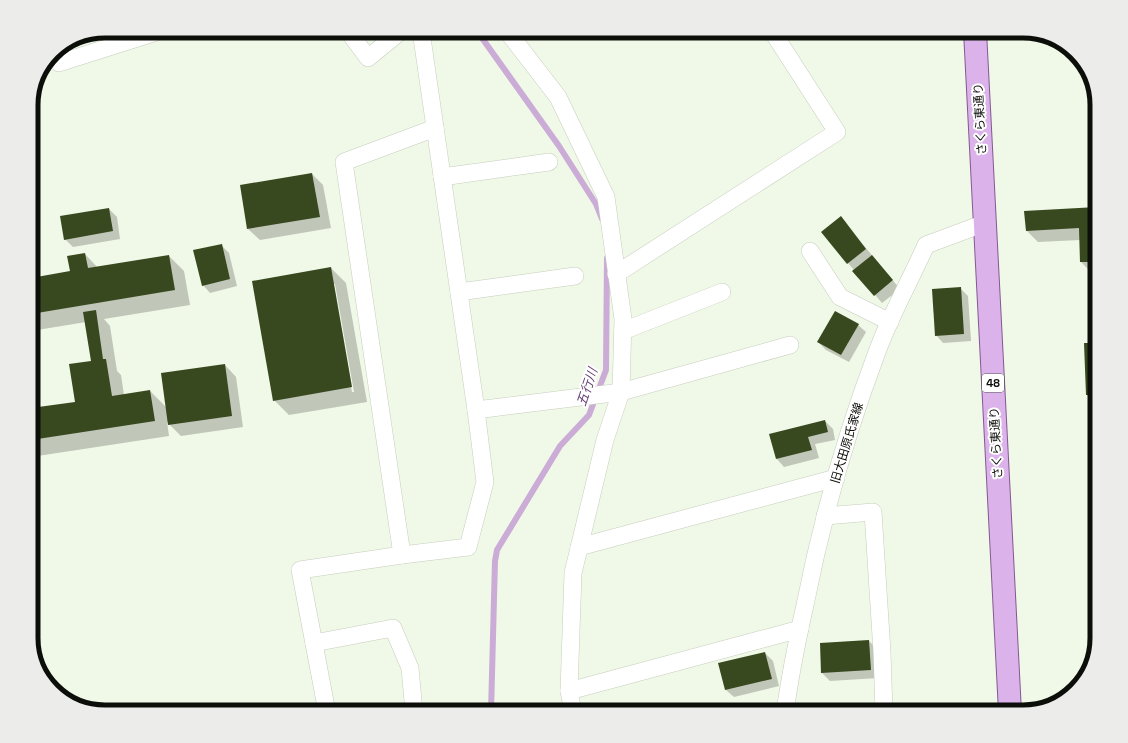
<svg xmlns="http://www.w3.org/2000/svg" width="1128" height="743" font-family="'Space Grotesk','Noto Sans JP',sans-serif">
<rect width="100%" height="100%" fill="#f0f8e7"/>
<!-- shadow -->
<g fill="#0003" fill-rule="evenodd">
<path d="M312,174L323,185L331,228L260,240L248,229Z"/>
<path d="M1097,208V273L1093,274L1081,262L1080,240L1038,242L1027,231Z"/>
<path d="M109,209L117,217L120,239L73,247L65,239Z"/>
<path d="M841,218L900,289L882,303L848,263Z"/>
<path d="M221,245L229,253L237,286L210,293L203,285Z"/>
<path d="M85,254L98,268L169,256L184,271L190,305L104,319L110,326L117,371L121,375L124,395L150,391L167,408L225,365L236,377L243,427L181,436L167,422L169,436L31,457V409L76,403L92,362L86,322L31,331V279L71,272Z"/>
<path d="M331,268L346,283L367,402L289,415L274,400ZM333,284H335L354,392H352Z"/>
<path d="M960,288L968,296L971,341L943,343L936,335Z"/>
<path d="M858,325L866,332L849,362L826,350L818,342Z"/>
<path d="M1097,344V403H1095L1087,395Z"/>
<path d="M825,421L833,429L835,440L815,444L819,458L784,467L777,459Z"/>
<path d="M869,641L877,649L878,678L830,681L822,673L821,644Z"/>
<path d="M765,653L773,661L779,686L734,697L726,690Z"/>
</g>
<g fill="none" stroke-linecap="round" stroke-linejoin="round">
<!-- stream -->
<g stroke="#caacd6" stroke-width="6">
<path d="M477,31L559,146L596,204L602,219"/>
<path d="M491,712L495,561L497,550L560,446L589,415L606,370L607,258"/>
</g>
</g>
<!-- building -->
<g fill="#38481f">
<path d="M312,173L320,217L247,229L240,185Z"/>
<path d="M1097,207V262H1080L1079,228L1026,231L1024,211Z"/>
<path d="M109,208L113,231L64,240L60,216Z"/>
<path d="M841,216L866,249L847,264L821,232Z"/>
<path d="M222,244L230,279L202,286L193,250Z"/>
<path d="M85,253L88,268L169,255L175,290L31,314V278L70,271L67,256Z"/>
<path d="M872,255L893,280L874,296L852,271Z"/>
<path d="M331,267L352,387L273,401L252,281Z"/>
<path d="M961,287L964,334L935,336L932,289Z"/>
<path d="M96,310L103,359H106L112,396L150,390L155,421L31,440V408L75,402L69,364L91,361L83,312Z"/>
<path d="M835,311L859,324L841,355L817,342Z"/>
<path d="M1084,343H1097V395H1086Z"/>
<path d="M225,364L232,416L168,425L161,373Z"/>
<path d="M825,420L828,432L808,437L812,450L776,459L769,434Z"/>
<path d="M869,640L871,670L821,673L820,643Z"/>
<path d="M765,652L772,679L725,690L718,663Z"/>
</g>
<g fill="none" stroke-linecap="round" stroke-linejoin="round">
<defs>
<g id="minor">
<path d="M348,31L368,58L401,31"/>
<path d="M507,31L558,97L606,197L623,319L621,392L605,440L573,573L569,691L573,712"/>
<path d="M55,51L59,63L160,31"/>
<path d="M442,177L549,162"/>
<path d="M810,251L840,297L890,322"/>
<path d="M616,274L837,132L772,31"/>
<path d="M459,292L575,276"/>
<path d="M623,331L722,292"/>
<path d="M476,410L621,392L790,345"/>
<path d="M825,516L873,512L882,652L884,712"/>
<path d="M579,547L836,478"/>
<path d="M402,555L468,547L485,482L476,410L421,31"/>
<path d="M314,643L393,628L410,668L414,712"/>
<path d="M569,691L800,629"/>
<path d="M327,712L300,570L402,555L344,162L435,128"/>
<path d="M785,712C790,676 797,641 805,605C822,519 846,434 877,352C890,316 910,281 926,245L985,223"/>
</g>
<path id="primary" d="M975,31L1010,712"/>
</defs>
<!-- minor casing -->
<use href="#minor" stroke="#c6cebd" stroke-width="18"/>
<!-- primary casing -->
<use href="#primary" stroke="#835892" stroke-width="24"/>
<!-- minor -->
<use href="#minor" stroke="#fff" stroke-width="17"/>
<!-- primary -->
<use href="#primary" stroke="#dbb3ea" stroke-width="22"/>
</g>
<g text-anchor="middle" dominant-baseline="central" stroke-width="4" stroke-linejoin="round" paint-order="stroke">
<!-- shield labels -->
<rect fill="#fff" stroke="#555653" stroke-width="1" x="982" y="374" width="22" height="18" rx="3"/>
<g font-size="11" font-weight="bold" fill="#0c0e09">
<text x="993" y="383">48</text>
</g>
<!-- street labels -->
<g font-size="12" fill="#0c0e09" stroke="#fff">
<text transform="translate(980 119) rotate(-93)">さくら東通り</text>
<text transform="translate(847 443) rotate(-73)">旧大田原氏家線</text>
<text transform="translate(996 443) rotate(-93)">さくら東通り</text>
</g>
<!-- water labels -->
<g font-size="13" font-style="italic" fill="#684177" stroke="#fff">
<text transform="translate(587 387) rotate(-71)">五行川</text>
</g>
</g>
<!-- crop -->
<path d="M0 0H1128V743H0ZM105 38H1023A67 67 0 0 1 1090 105V638A67 67 0 0 1 1023 705H105A67 67 0 0 1 38 638V105A67 67 0 0 1 105 38Z" fill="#ececeb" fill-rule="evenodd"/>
<path fill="none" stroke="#0c0e09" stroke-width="5" d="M105 38H1023A67 67 0 0 1 1090 105V638A67 67 0 0 1 1023 705H105A67 67 0 0 1 38 638V105A67 67 0 0 1 105 38Z"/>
</svg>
